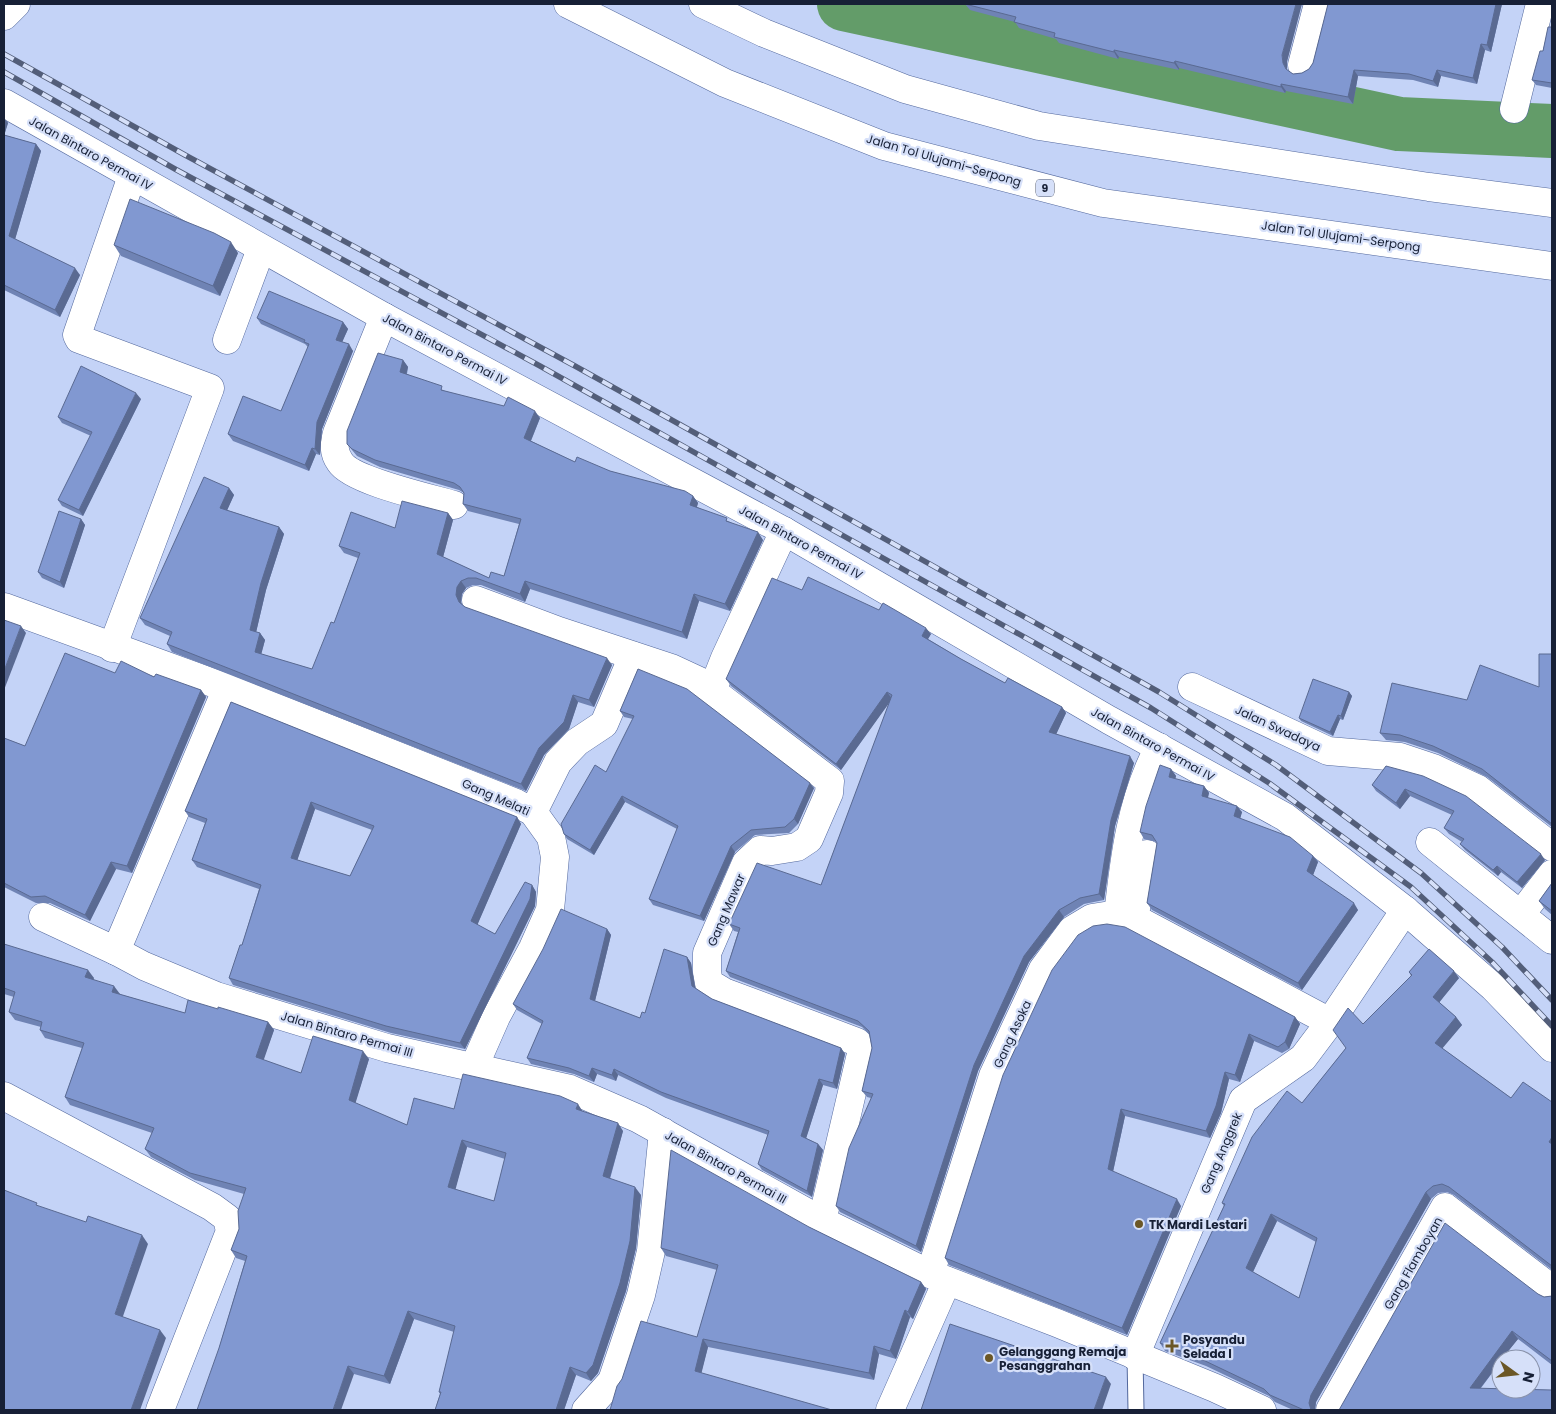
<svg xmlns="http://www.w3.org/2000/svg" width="1556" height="1414" font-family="Poppins,sans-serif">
<rect width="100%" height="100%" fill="#c4d3f7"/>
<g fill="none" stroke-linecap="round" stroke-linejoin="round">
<!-- river -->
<path stroke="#639c69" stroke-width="54" d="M844,4L1399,124L1552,131"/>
<defs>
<path id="service" d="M1135,1356L1136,1410"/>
<g id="minor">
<path d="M4,16L16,4"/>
<path d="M1302,65L1318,4"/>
<path d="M1514,109L1540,4"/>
<path d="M384,317L337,433C334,444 333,452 340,462C352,481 430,498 454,505"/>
<path d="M227,340L261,249"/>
<path d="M476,600L559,631L671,668L699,681L830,781L829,793L809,839L797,847L772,851L760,850L746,863L707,953V972L709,983L724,992L857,1042L861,1047V1054L822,1221"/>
<path d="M4,607L227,688L116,951L144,966L216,996L387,1048L570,1089L639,1119L822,1221L930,1274L1057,1323L1215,1388L1262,1410"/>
<path d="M112,648L210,388L79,339L77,335L132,176"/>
<path d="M1192,687L1328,751L1400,757L1433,768L1478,789L1552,847"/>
<path d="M227,688L516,803L533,812L551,837L555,857L550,910L533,948L496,1017L474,1067"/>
<path d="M712,691L725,658L784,531"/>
<path d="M533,812L558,762L577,742L604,724L633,656"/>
<path d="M1430,842L1552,940"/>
<path d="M1521,914L1552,874"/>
<path d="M1118,916C1124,858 1131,800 1159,747"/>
<path d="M43,917L116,951"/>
<path d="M1134,918L1330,1022"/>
<path d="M4,1096L212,1207L227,1218L230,1231L160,1410"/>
<path d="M930,1274L993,1076L1043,969L1072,930L1092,918L1111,915L1134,918L1147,854"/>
<path d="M1135,1356L1243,1100L1303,1058L1330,1022L1405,910"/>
<path d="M586,1410L612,1381L641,1295L651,1251L663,1132"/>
<path d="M890,1410L947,1281"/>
<path d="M1330,1410L1445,1207L1552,1289"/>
</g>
<path id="tertiary" d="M4,103L384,317L784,531L1109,720L1285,817L1405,910L1493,987L1552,1048"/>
<g id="motorway">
<path d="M568,4L725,83L884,146L1103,203L1552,266"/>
<path d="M703,4L764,33L905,89L1039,126L1429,187L1552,203"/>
</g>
</defs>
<!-- service casing -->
<use href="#service" stroke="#53689d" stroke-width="17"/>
<!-- minor casing -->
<use href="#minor" stroke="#53689d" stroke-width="29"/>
<!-- tertiary casing -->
<use href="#tertiary" stroke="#53689d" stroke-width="29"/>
<!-- motorway casing -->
<use href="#motorway" stroke="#53689d" stroke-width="29"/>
<!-- service -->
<use href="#service" stroke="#fff" stroke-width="15"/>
<!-- minor -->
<use href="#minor" stroke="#fff" stroke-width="28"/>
<!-- tertiary -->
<use href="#tertiary" stroke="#fff" stroke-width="28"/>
<!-- motorway -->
<use href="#motorway" stroke="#fff" stroke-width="28"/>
<defs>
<g id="rail">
<path d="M4,54L185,155L575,366L1159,692L1276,765L1421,873L1502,947L1552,1000"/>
<path d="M4,72L175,169L540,366L1151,708L1269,783L1411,887L1492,962L1552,1026"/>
</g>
</defs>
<!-- rail casing -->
<use href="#rail" stroke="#535e79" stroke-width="5.5"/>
<!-- rail -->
<use href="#rail" stroke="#d6e0f9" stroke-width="4" stroke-dasharray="11" stroke-linecap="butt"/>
</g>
<!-- wall -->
<g fill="#6f83b4" fill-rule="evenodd">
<path d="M965,4L1287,62V70L1293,74L1302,73L1309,69L1313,63L1328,4H1502L1491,52L1485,50L1477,84L1441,76L1438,87L1413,80L1358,76L1353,104L1286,91L1285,93L1179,68V70L1119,57L1118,59L1059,43L1056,39L1019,28L1015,22L970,10Z"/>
<path d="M1552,27V88L1536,85L1532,80Z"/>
<path d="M4,118L8,123L4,135L36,144L41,151L15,239L80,275L60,317L4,290Z"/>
<path d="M114,245L238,253L220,296L121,256Z"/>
<path d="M257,318L343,322L348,329L342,342L353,351L322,429L320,455L316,454L309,471L233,441L228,434L281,411L308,347L305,344L261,324Z"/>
<path d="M403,360L408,367L407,374L445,391L540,418L531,441L575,462L610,471L693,496L698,503L697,507L730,522L763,540L730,611L699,601L687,639L530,589L525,602L481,585H473L466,588L462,594L461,602L462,605L465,607L612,665L594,707L578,702L569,729L544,755L526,791L172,652L167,644L170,636L145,625L140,618L229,488L234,495L227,510L279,527L284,534L266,590L256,632L260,633L265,640L261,654L312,669L334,623L358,558L344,553L339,546L395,528L448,513L453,520L443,557L489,578L504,576L519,524L468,511L463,504L464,493L459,490L380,467L357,456L347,444Z"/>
<path d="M141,399L83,516L62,506L58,500L91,436L62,423L58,417Z"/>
<path d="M81,519L85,525L64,588L42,578L38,572Z"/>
<path d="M802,590L931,634L928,639L961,659L1005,683L1062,707L1066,713L1056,734L1134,763L1115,826L1104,900L1084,904L1064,917L1029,962L978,1071L921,1252L840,1212L836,1206L871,1098L867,1097L862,1091L872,1048L869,1034L862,1027L730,977L726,971L738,932L734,931L729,924L821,885L890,701L841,770L731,686L726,679Z"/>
<path d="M1552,654V827L1487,777L1438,753L1405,742L1386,740L1380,733L1467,700L1539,687Z"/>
<path d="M638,669L814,788L798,824L789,833L755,835L735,852L704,921L653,905L649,899L677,829L625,802L594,855L567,839L564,834L606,772L633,719L624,717L620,711Z"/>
<path d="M115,673L154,677L201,690L206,697L132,873L116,869L90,921L50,903H36L4,887V889V738L25,746Z"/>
<path d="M1349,692L1352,696L1343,720L1340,719L1333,736L1301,721L1299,718Z"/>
<path d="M231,702L517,817L521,824L477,925L495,934L532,885L536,892L535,906L465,1049L391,1033L233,985L229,978L242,945L259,889L197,867L192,860L205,823L189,817L185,811ZM315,809L372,830L350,876L297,860Z"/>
<path d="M1386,766L1545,860L1522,888L1501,872L1498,876L1465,850L1460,844L1462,842L1449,834L1444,828L1452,815L1410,796L1400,809L1376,791L1372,785Z"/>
<path d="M1171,769L1176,776L1175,779L1204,786L1209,793L1208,798L1242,812L1240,818L1313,856L1318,862L1313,875L1358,910L1302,990L1152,910L1147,903L1157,843V842L1144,839L1140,832Z"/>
<path d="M1552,883V915L1545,909L1539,901Z"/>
<path d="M1107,924L1295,1017L1300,1024L1289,1049L1282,1053L1254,1041L1240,1082L1229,1079L1221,1113L1210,1138L1125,1116L1113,1172L1181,1206L1127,1335L949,1265L945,1258Z"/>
<path d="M607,929L611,935L595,1001L640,1018L645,1013L687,957L691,963L695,988L712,999L841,1048L845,1054L837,1089L823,1085L806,1138L818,1144L823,1150L812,1197L762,1170L758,1164L768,1135L666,1098L618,1075L616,1081L597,1074L594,1082L574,1074L531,1064L527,1058L542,1024L517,1010L513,1004Z"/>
<path d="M4,944L94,978L93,979L120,994H119L185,1013L218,1009L268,1022L274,1030L263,1060L301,1073L369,1059L355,1103L407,1125L454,1109L583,1112L623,1131L610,1179L641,1195L636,1248L626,1291L598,1373L591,1381L576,1375L564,1410H435L440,1394L439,1392L454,1332L414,1319L390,1384L354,1374L219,1348L245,1261L236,1258L231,1250L239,1229L244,1194L195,1180L151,1157L145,1149L152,1133L70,1105L65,1097L82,1048L45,1038L40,1030L41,1027L15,1020L9,1012L14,997L4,994ZM467,1147L505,1159L494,1201L455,1189Z"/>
<path d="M1409,972L1459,978L1439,1002L1456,1017L1462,1025L1442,1048L1511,1098L1552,1102V1270L1454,1195L1447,1192L1438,1193L1431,1199L1316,1402L1315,1410H1293L1275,1402L1269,1396L1206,1366L1165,1351L1160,1343L1224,1206L1222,1203L1346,1048L1363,1024L1411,976ZM1277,1221L1316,1242L1299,1298L1253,1272Z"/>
<path d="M809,1227L921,1282L926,1289L913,1319L910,1317L896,1359L879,1354L874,1380L708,1347L701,1373L610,1410L697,1337L717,1270L666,1256L661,1248Z"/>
<path d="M1538,1294L1544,1297L1552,1296V1365L1518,1339L1501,1359V1361L1481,1388L1339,1410Z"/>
</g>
<!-- shaded-wall -->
<g fill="#5a6a92">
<path d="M1296,4H1302L1287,62V70L1291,76L1283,63L1282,55Z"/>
<path d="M1496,4H1502L1491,52L1487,45Z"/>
<path d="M1481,44L1485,50L1477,84L1473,78Z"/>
<path d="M1114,50L1119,57L1118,59L1114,52Z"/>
<path d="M1175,61L1179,68V70L1174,63Z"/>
<path d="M1354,70L1358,76L1353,104L1348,97Z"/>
<path d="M1437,70L1441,76L1438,87L1433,81Z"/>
<path d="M1281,84L1286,91L1285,93L1281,87Z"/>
<path d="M4,118L8,123L4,136Z"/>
<path d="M36,144L41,151L14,243L9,236Z"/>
<path d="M231,242L238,253L220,296L213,286Z"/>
<path d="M75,268L80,275L60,317L55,310Z"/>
<path d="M343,322L348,329L340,347L336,340Z"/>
<path d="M349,344L353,351L322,429L320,455L315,449L317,422Z"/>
<path d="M403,360L408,367L405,379L400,372Z"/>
<path d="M136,393L141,399L83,516L79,510Z"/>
<path d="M535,411L540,418L529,445L524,438Z"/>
<path d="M312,448L316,454L309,471L305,465Z"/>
<path d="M229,488L234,495L225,515L220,508Z"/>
<path d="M693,496L698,503L695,512L690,505Z"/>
<path d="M448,513L453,520L442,561L437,554Z"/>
<path d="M81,519L85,525L64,588L60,582Z"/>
<path d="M279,527L284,534L266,590L255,637L250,630L261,583Z"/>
<path d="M758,532L763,540L730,611L725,604Z"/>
<path d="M461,581L466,588L462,594L461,602L464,610L459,602L456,595L457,587Z"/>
<path d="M525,581L530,589L525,602L520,594Z"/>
<path d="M694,594L699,601L687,639L682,632Z"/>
<path d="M21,626L26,633L4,690V671Z"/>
<path d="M926,628L931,634L926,642L922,636Z"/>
<path d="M260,633L265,640L260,659L255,652Z"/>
<path d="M607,658L612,665L594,707L589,700Z"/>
<path d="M201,690L206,697L132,873L127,866Z"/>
<path d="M887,692L892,699L841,770L836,764Z"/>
<path d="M1349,692L1352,696L1343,720L1341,716Z"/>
<path d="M573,695L578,702L569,729L544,755L526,791L521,784L539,748Z"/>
<path d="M1062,707L1066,713L1054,739L1049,732Z"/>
<path d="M1338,715L1340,719L1333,736L1330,732Z"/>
<path d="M1130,756L1134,763L1115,826L1104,900L1099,894L1111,820Z"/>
<path d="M1171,769L1176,776L1174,784L1169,777Z"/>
<path d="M810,783L814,788L798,824L794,819Z"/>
<path d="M1204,786L1209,793L1206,803L1202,796Z"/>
<path d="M1405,789L1410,796L1400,809L1396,803Z"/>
<path d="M622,796L625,802L594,855L590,850Z"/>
<path d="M311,802L315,809L296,864L291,858Z"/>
<path d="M1237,806L1242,812L1239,823L1234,816Z"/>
<path d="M517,817L521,824L476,928L471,921Z"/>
<path d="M731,846L735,852L704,921L700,916Z"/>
<path d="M1541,854L1545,860L1522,888L1517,882Z"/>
<path d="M1313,856L1318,862L1312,878L1307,871Z"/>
<path d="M111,862L116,869L90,921L85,915Z"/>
<path d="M1497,866L1501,872L1498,876L1493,870Z"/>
<path d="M532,885L536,892L535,906L465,1049L460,1043Z"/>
<path d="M1354,903L1358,910L1302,990L1298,983Z"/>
<path d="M1059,910L1064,917L1029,962L978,1071L921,1252L916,1246L974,1065L1024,956Z"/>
<path d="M607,929L611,935L594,1005L590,999Z"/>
<path d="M687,957L691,963L696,992L692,986Z"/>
<path d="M88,970L94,978L91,985L85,977Z"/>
<path d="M1454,971L1459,978L1438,1004L1433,997Z"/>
<path d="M114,986L120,994L118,1000L112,992Z"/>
<path d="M1295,1017L1300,1024L1289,1049L1285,1042Z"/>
<path d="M1456,1017L1462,1025L1441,1050L1435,1043Z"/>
<path d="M268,1022L274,1030L262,1065L256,1057Z"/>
<path d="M1249,1034L1254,1041L1240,1082L1235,1075Z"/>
<path d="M841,1048L845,1054L837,1089L833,1083Z"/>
<path d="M363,1051L369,1059L354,1108L349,1100Z"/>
<path d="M592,1068L597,1074L594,1082L589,1076Z"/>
<path d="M614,1069L618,1075L616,1081L612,1075Z"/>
<path d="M1225,1072L1229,1079L1221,1113L1210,1138L1206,1131Z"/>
<path d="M819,1079L823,1085L805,1142L801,1136Z"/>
<path d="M578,1104L583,1112L576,1109Z"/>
<path d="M1121,1109L1125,1116L1112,1176L1108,1169Z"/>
<path d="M618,1123L623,1131L608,1184L603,1176Z"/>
<path d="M1552,1137V1147L1549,1142Z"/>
<path d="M462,1140L467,1147L454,1195L448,1187Z"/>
<path d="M818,1144L823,1150L812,1197L807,1191Z"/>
<path d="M635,1187L641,1195L636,1248L626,1291L598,1373L591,1381L586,1373Z"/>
<path d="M1426,1192L1431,1199L1316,1402L1315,1410H1311L1309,1403L1311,1395Z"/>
<path d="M1177,1199L1181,1206L1127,1335L1122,1328Z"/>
<path d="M1271,1214L1277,1221L1251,1276L1246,1268Z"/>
<path d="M142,1235L148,1244L121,1322L115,1314Z"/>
<path d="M921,1282L926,1289L913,1319L908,1312Z"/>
<path d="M905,1310L910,1317L896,1359L890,1351Z"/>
<path d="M408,1311L414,1319L390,1384L384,1376Z"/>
<path d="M160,1330L166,1338L140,1410H131Z"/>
<path d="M1512,1331L1518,1339L1502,1359H1501V1361L1475,1395L1470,1388Z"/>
<path d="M703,1339L708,1347L700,1379L695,1371Z"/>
<path d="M874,1346L879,1354L874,1380L869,1373Z"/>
<path d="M348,1366L354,1374L341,1410H333Z"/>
<path d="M570,1367L576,1375L564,1410H556Z"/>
<path d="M1106,1377L1111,1384L1102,1410H1094Z"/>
</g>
<!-- building -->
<g fill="#8198d1" stroke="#5a6a92" fill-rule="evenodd">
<path d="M965,4H1296L1282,55L1283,63L1286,69L1293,74L1302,73L1309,69L1313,63L1328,4H1496L1487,45L1481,44L1473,78L1437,70L1433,81L1409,74L1354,70L1348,97L1281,84V87L1175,61L1174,63L1114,50V52L1054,37L1055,33L1014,22L1016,17Z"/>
<path d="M1548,27H1552V83L1532,80L1540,51H1543Z"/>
<path d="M4,135L36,144L9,236L75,268L55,310L4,285Z"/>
<path d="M130,199L214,233L231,242L213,286L114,245Z"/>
<path d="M269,291L343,322L336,340L349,344L317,422L315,449L312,448L305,465L228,434L243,396L281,411L309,344L304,342L305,340L257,318Z"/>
<path d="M378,353L403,360L400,372L442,386L441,390L504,406L508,397L535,411L524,438L575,462L577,457L610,471L685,491L693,496L690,505L727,518L726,521L758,532L725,604L694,594L682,632L525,581L520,594L476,578H468L461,581L457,587L456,595L459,602L465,607L607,658L589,700L573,695L564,722L539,748L521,784L167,644L172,632L140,618L204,477L229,488L220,508L279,527L261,583L250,630L260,633L255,652L312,669L331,622L334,623L360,553L339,546L351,512L395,528L402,501L448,513L437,554L489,578L491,572L504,576L521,519L463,504L464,493L460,487L454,483L375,460L352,449L347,444V431Z"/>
<path d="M81,366L136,393L79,510L58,500L92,432L58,417Z"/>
<path d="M59,511L81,519L60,582L38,572Z"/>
<path d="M808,577L879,610L883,603L926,628L922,636L961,659L1005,683L1008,678L1062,707L1049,732L1130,756L1111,820L1099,894L1080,898L1059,910L1024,956L974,1065L916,1246L836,1206L849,1148L873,1094L862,1091L872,1048L869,1031L858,1021L726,971L740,928L729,924L757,863L821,885L892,695L887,692L836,764L726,679L772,578L802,590Z"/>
<path d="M4,620L21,626L4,671Z"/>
<path d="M65,653L115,673L121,661L154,677L156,674L201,690L127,866L111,862L85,915L45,896L31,897L4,883V738L25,746Z"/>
<path d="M1539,654H1552V824L1482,769L1433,746L1400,735L1380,733L1392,683L1467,700L1480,665L1539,687Z"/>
<path d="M638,669L687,689L810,783L794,819L785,827L751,830L731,846L700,916L649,899L678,826L622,796L590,850L564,834L561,824L595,765L606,772L634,716L620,711Z"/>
<path d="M1313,679L1349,692L1341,716L1338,715L1330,732L1299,718Z"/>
<path d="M231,702L517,817L471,921L495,934L525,882L532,885L530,899L460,1043L386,1026L229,978L240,945H242L261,885L192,860L207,819L185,811ZM311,802L374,826L350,876L291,858Z"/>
<path d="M1160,765L1171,769L1169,777L1204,786L1202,796L1237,806L1234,816L1290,837L1313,856L1307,871L1354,903L1298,983L1147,903L1157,843L1152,835L1140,832L1146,806Z"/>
<path d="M1386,766L1423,776L1466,796L1541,854L1517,882L1497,866L1493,870L1460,844L1464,839L1444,828L1454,811L1405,789L1396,803L1372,785Z"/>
<path d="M1552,883V911L1539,901Z"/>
<path d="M561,909L607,929L590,999L640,1018L642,1012L645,1013L664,949L687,957L692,986L712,999L841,1048L833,1083L819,1079L801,1136L818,1144L807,1191L758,1164L769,1131L661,1092L614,1069L612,1075L592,1068L589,1076L569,1068L527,1058L543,1021L513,1004L543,949Z"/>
<path d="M1107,924L1125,927L1295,1017L1285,1042L1278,1047L1249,1034L1235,1075L1225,1072L1216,1106L1206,1131L1121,1109L1108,1169L1177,1199L1122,1328L945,1258L1003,1075L1052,970L1078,935L1093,926Z"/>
<path d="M4,944L88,970L85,977L114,986L112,992L185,1013L188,1000L218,1009V1007L268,1022L256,1057L301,1073L313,1036L363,1051L349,1100L407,1125L414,1098L454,1109L463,1074L560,1096L578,1104L576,1109L618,1123L603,1176L635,1187L630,1241L620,1283L593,1365L586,1373L570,1367L556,1410H435L441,1392H439L455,1326L408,1311L384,1376L348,1366L333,1410H197L219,1348L247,1256L231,1250L239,1229L238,1211L246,1188L190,1173L145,1149L154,1128L65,1097L84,1043L40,1030L42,1022L9,1012L15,992L4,988ZM462,1140L506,1153L494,1201L448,1187Z"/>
<path d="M1429,949L1454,971L1433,997L1456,1017L1435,1043L1511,1098L1523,1082L1552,1102V1137L1549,1142L1552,1144V1266L1449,1187L1442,1184L1433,1186L1426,1192L1311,1395L1309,1403L1311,1410H1304L1270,1395L1264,1389L1201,1359L1160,1343L1225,1204L1222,1203L1252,1137L1287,1091L1302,1103L1346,1048L1333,1030L1348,1008L1363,1024L1412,975L1409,972ZM1271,1214L1317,1238L1299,1298L1246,1268Z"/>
<path d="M671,1150L809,1227L921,1282L908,1312L905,1310L890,1351L874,1346L869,1373L703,1339L695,1371L832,1410H610L617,1386L622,1379L641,1321L697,1337L718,1265L661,1248Z"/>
<path d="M4,1190L37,1203L36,1205L86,1222L88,1216L142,1235L115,1314L160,1330L131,1410H4Z"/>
<path d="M1445,1223L1538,1294L1544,1297L1552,1296V1361L1512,1331L1470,1388L1552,1390V1410H1339Z"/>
<path d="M950,1324L1106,1377L1094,1410H921Z"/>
</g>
<!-- markers -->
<g fill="#6b5726" stroke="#d6e0f9" stroke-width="2">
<circle cx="1139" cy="1224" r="5"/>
<path d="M1169.5 1338.5h5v5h5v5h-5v5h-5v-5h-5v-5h5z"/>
<circle cx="989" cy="1358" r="5"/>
</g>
<g text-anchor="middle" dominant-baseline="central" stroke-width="4.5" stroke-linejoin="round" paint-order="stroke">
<!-- shield labels -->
<rect fill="#d6e0f9" stroke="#505a70" stroke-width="1" x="1036" y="179.5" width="18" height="17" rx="4"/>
<g font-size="11" font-weight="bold" fill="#172036">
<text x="1045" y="188">9</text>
</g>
<!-- street labels -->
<g font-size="12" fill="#172036" stroke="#d6e0f9">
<text transform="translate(91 153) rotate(29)">Jalan Bintaro Permai IV</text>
<text transform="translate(944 160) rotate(16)">Jalan Tol Ulujami–Serpong</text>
<text transform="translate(1341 236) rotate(8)">Jalan Tol Ulujami–Serpong</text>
<text transform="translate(445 349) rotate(28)">Jalan Bintaro Permai IV</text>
<text transform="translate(801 542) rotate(29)">Jalan Bintaro Permai IV</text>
<text transform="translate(1278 728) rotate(25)">Jalan Swadaya</text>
<text transform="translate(1153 744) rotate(29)">Jalan Bintaro Permai IV</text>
<text transform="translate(496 797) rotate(24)">Gang Melati</text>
<text transform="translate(726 910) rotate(-67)">Gang Mawar</text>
<text transform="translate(347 1034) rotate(16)">Jalan Bintaro Permai III</text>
<text transform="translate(1012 1034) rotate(-65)">Gang Asoka</text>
<text transform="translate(1221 1153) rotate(-67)">Gang Anggrek</text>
<text transform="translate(726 1167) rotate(29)">Jalan Bintaro Permai III</text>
<text transform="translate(1413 1263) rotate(-60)">Gang Flamboyan</text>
</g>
<!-- poi labels -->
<g font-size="12" font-weight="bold" fill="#172036" stroke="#d6e0f9" text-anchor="start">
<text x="1149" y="1224">TK Mardi Lestari</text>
<text x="1183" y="1339">Posyandu<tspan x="1183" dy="14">Selada I</tspan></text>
<text x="999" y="1351">Gelanggang Remaja<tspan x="999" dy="14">Pesanggrahan</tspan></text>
</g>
</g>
<!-- border -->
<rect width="1556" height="1414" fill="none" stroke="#172036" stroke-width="10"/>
<!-- north arrow -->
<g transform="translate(1516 1374) rotate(105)"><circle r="24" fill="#d6e0f9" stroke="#8a93ab"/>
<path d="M0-4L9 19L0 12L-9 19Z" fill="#6b5726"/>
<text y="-8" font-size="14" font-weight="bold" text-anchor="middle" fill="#172036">N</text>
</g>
</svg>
